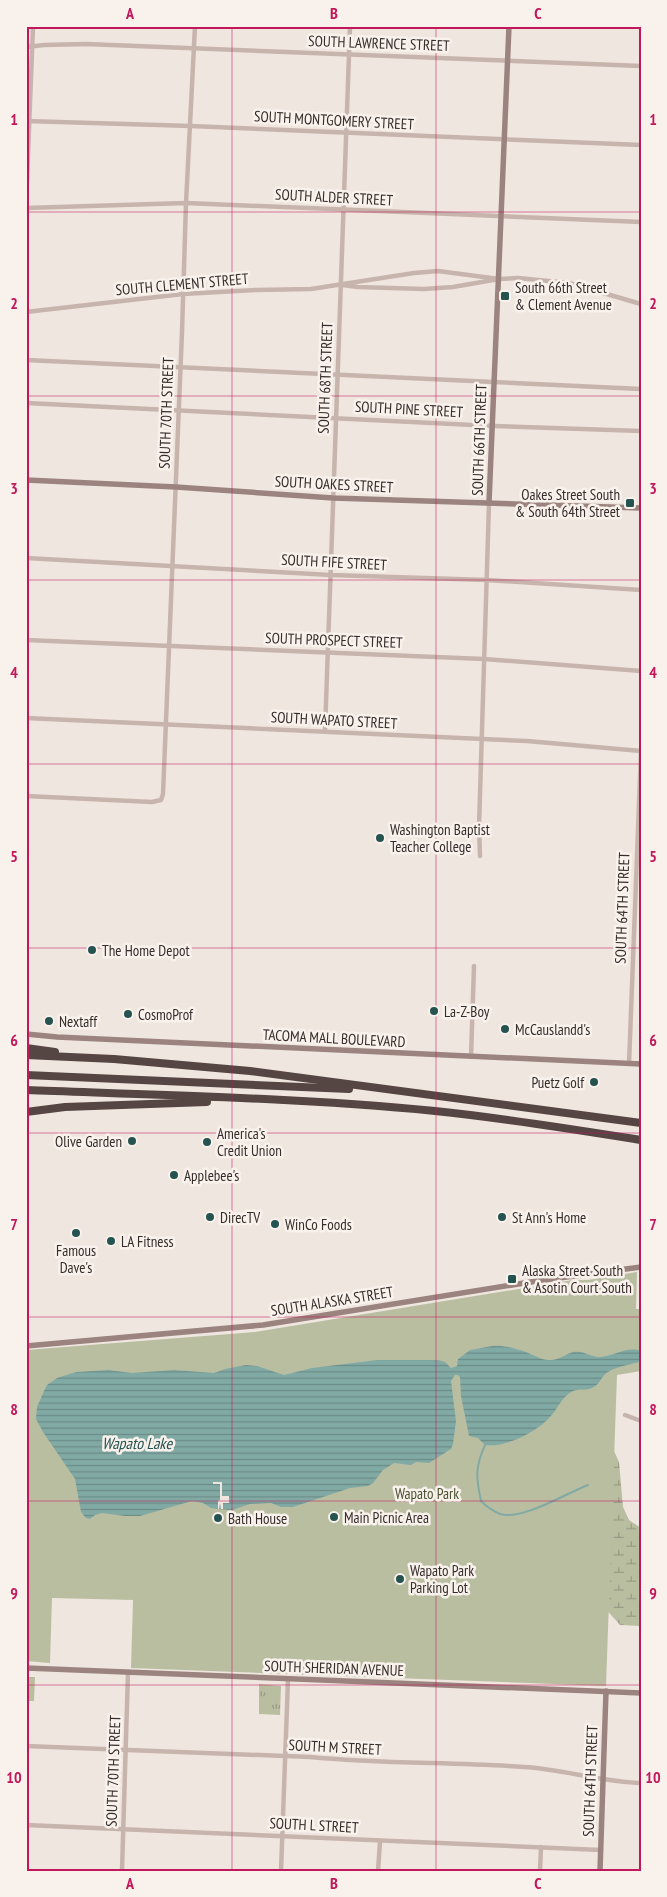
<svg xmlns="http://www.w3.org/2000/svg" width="667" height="1897" font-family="'PT Sans Narrow',sans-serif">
<defs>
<pattern id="grass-tufts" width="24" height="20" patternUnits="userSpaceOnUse" patternTransform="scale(1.25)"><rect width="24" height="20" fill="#b9bea1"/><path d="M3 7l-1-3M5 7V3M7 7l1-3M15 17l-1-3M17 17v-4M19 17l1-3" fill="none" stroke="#979b83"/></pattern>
<pattern id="wetland-marsh" width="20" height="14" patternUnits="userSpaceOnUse" patternTransform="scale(1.25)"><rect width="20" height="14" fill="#b9bea1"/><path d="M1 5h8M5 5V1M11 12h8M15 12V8" fill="none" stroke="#979b83"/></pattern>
<pattern id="water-rules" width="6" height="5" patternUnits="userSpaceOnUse" patternTransform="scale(1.25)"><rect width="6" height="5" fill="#82aaa5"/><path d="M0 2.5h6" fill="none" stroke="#6b8b87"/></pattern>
</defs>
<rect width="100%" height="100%" fill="#f0e6e0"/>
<!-- grass -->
<path fill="url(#grass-tufts)" d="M259,1684L281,1686L280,1715L259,1714Z"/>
<!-- wetland -->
<path fill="url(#wetland-marsh)" d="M614,1451L619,1462L623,1507L629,1520L641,1528V1626L620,1625L603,1606L607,1476Z"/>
<!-- green -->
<g fill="#b9bea1">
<path d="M637,1272L636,1309H641V1371L617,1375L606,1686L131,1668L133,1600L52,1598L50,1663L26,1661V1350L255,1332L573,1280H588Z"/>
<path d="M26,1677H35L34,1701H26Z"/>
</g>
<!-- water -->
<path fill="url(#water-rules)" d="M492,1346C503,1345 515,1348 526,1352C534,1355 542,1361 551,1360C559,1360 566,1354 573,1352C583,1350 591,1357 600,1357C615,1356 626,1346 641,1351V1361C631,1365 617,1366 608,1372C601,1376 600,1385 592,1388C586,1391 579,1388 573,1391C561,1397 558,1409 550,1417C537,1432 505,1448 485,1445L478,1438L469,1436L461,1396L460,1377L458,1375H455L451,1381L456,1421L453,1444L451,1449L429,1463L416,1462L411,1465L394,1463L383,1470L373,1483L368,1486L350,1488L293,1507H281L271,1503L250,1504L232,1510L218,1509L211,1508L203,1503L192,1501L140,1516H125L102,1513L95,1515L90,1519L86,1518L81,1512L75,1479L43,1432L36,1419L37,1407L44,1391L47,1385L57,1378L76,1372L109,1370L132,1373L174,1370L214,1373L225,1369L246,1365L257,1366L284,1375L312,1368L377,1360H438L445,1362L451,1368L457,1366L458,1359L470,1350Z"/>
<!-- pier -->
<path fill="#f0e6e0" d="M213,1482H222V1496H229V1503H223V1509H221L220,1503L219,1509H218V1501L220,1500V1484H213Z"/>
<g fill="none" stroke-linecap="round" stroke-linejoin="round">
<!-- stream -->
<path stroke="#82aaa5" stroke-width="2" d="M485,1445C475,1467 476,1478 481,1501C486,1506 493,1511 500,1514C521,1521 567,1493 588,1485"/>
<!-- street -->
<g stroke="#c7b5ad" stroke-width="4.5">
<path d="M26,47L44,45L86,44L641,66"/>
<path d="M26,121L191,126L641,145"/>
<path d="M26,207L33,26"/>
<path d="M26,208L186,203L641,222"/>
<path d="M342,285L358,287L424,289L453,287L499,279L518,278L569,283L641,304"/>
<path d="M26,312L183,294L256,290L311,289L414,273L438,271L499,279"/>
<path d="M26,360L641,389"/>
<path d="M26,403L493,426L641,431"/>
<path d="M26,558L331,575L487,580L641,590"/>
<path d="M26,640L484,659L641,671"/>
<path d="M26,718L527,741L641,751"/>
<path d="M325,731L350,26"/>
<path d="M26,796L152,802L161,800L163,794L182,332L186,203L195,26"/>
<path d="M480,856L479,827L489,503"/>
<path d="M471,1057L474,966"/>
<path d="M629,1064L641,752"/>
<path d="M625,1415L641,1421"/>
<path d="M26,1746L310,1757C381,1764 453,1762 524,1767C563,1769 600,1782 641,1783"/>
<path d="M26,1825L601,1850"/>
<path d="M122,1871L128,1672"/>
<path d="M281,1871L288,1679"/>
<path d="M378,1871L380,1842"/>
<path d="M540,1871L541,1847"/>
</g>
<!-- secondary -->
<g stroke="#9b847f" stroke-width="5.5">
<path d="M26,480L176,487L333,498L641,508"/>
<path d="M489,503L509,26"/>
<path d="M26,1034L57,1037L641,1064"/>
<path d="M26,1346L263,1325L537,1281L641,1267"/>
<path d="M26,1668L641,1693"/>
<path d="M600,1871L606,1691"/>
</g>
<!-- highway -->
<g stroke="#564643" stroke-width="8">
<path d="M26,1048L55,1052"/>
<path d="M26,1055L114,1059L250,1071L641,1123"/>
<path d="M26,1075L349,1089"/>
<path d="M26,1090C162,1095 299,1098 435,1111C504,1118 572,1129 641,1140"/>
<path d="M26,1112L65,1107L207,1102"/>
</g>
</g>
<!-- grid -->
<path fill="none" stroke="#c2185b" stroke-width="1" stroke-opacity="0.55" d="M232,26V1871M436,26V1871M26,212H641M26,396H641M26,580H641M26,764H641M26,948H641M26,1133H641M26,1317H641M26,1501H641M26,1685H641"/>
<!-- markers -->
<g fill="#25534f" stroke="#f8f1ec" stroke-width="2">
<rect x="500" y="291" width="10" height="10" rx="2.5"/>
<rect x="625" y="498" width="10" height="10" rx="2.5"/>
<circle cx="380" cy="838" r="5"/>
<circle cx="92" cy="950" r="5"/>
<circle cx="434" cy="1011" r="5"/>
<circle cx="128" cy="1014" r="5"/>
<circle cx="49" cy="1021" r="5"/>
<circle cx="505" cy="1029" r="5"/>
<circle cx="594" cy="1082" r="5"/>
<circle cx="132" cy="1141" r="5"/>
<circle cx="207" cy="1142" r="5"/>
<circle cx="174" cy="1175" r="5"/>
<circle cx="210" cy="1217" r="5"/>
<circle cx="502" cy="1217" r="5"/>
<circle cx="275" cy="1224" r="5"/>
<circle cx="76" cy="1233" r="5"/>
<circle cx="111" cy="1241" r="5"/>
<rect x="507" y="1274" width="10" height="10" rx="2.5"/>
<circle cx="334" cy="1517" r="5"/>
<circle cx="218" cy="1518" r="5"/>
<circle cx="400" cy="1579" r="5"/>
</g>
<g text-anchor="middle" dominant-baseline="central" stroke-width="5" stroke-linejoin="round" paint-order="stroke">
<!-- street labels -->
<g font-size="15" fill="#362d2b" stroke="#f8f1ec">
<text transform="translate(379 43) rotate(2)">SOUTH LAWRENCE STREET</text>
<text transform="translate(334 120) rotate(3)">SOUTH MONTGOMERY STREET</text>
<text transform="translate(334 197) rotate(3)">SOUTH ALDER STREET</text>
<text transform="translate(182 284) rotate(-5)">SOUTH CLEMENT STREET</text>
<text transform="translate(325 378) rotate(-88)">SOUTH 68TH STREET</text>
<text transform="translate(409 409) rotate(3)">SOUTH PINE STREET</text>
<text transform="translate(166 413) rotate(-88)">SOUTH 70TH STREET</text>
<text transform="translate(479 440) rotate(-88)">SOUTH 66TH STREET</text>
<text transform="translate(334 484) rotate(3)">SOUTH OAKES STREET</text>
<text transform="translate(334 562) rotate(3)">SOUTH FIFE STREET</text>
<text transform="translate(334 640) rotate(2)">SOUTH PROSPECT STREET</text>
<text transform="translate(334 720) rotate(3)">SOUTH WAPATO STREET</text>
<text transform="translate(622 908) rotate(-88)">SOUTH 64TH STREET</text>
<text transform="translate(334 1038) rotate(3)">TACOMA MALL BOULEVARD</text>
<text transform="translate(332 1301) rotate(-9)">SOUTH ALASKA STREET</text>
<text transform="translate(334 1668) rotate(2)">SOUTH SHERIDAN AVENUE</text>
<text transform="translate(335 1747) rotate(3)">SOUTH M STREET</text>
<text transform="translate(113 1771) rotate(-88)">SOUTH 70TH STREET</text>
<text transform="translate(590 1781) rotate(-88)">SOUTH 64TH STREET</text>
<text transform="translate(314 1825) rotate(3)">SOUTH L STREET</text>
</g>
<!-- poi labels -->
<g font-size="15" fill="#362d2b" stroke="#f8f1ec" text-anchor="start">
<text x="515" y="287">South 66th Street<tspan x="515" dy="17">&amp; Clement Avenue</tspan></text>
<text x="620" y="494" text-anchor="end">Oakes Street South<tspan x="620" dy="17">&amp; South 64th Street</tspan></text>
<text x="390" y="829">Washington Baptist<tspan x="390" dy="17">Teacher College</tspan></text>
<text x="102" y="950">The Home Depot</text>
<text x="444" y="1011">La-Z-Boy</text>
<text x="138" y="1014">CosmoProf</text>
<text x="59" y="1021">Nextaff</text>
<text x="515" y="1029">McCauslandd's</text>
<text x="584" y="1082" text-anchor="end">Puetz Golf</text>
<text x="217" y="1133">America's<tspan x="217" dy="17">Credit Union</tspan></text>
<text x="122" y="1141" text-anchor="end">Olive Garden</text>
<text x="184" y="1175">Applebee's</text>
<text x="220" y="1217">DirecTV</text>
<text x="512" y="1217">St Ann's Home</text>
<text x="285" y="1224">WinCo Foods</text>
<text x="121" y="1241">LA Fitness</text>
<text x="76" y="1250" text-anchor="middle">Famous<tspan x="76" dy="17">Dave's</tspan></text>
<text x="522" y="1270">Alaska Street South<tspan x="522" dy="17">&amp; Asotin Court South</tspan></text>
<text x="344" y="1517">Main Picnic Area</text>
<text x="228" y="1518">Bath House</text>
<text x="410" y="1570">Wapato Park<tspan x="410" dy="17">Parking Lot</tspan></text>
</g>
<!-- park labels -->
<g font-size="15" fill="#4b5231" stroke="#f8f1ec">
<text x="427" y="1493">Wapato Park</text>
</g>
<!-- water labels -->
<g font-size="16" font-style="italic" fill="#25534f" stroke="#f8f1ec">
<text x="137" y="1443">Wapato Lake</text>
</g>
</g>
<!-- border -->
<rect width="667" height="1897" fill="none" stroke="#f8f1ec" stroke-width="55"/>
<rect x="28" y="28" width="612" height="1842" fill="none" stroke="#c2185b" stroke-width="2"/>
<g font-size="16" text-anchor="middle" font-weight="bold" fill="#c2185b">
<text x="130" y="19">A</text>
<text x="334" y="19">B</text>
<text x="538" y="19">C</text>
<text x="14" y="125">1</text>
<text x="653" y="125">1</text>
<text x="14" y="309">2</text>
<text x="653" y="309">2</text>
<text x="14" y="494">3</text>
<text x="653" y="494">3</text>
<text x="14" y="678">4</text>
<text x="653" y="678">4</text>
<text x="14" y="862">5</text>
<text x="653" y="862">5</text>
<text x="14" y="1046">6</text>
<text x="653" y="1046">6</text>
<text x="14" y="1230">7</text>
<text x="653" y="1230">7</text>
<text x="14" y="1415">8</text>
<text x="653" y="1415">8</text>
<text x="14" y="1599">9</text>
<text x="653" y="1599">9</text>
<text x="14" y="1783">10</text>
<text x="653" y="1783">10</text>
<text x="130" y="1889">A</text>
<text x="334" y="1889">B</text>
<text x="538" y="1889">C</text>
</g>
</svg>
